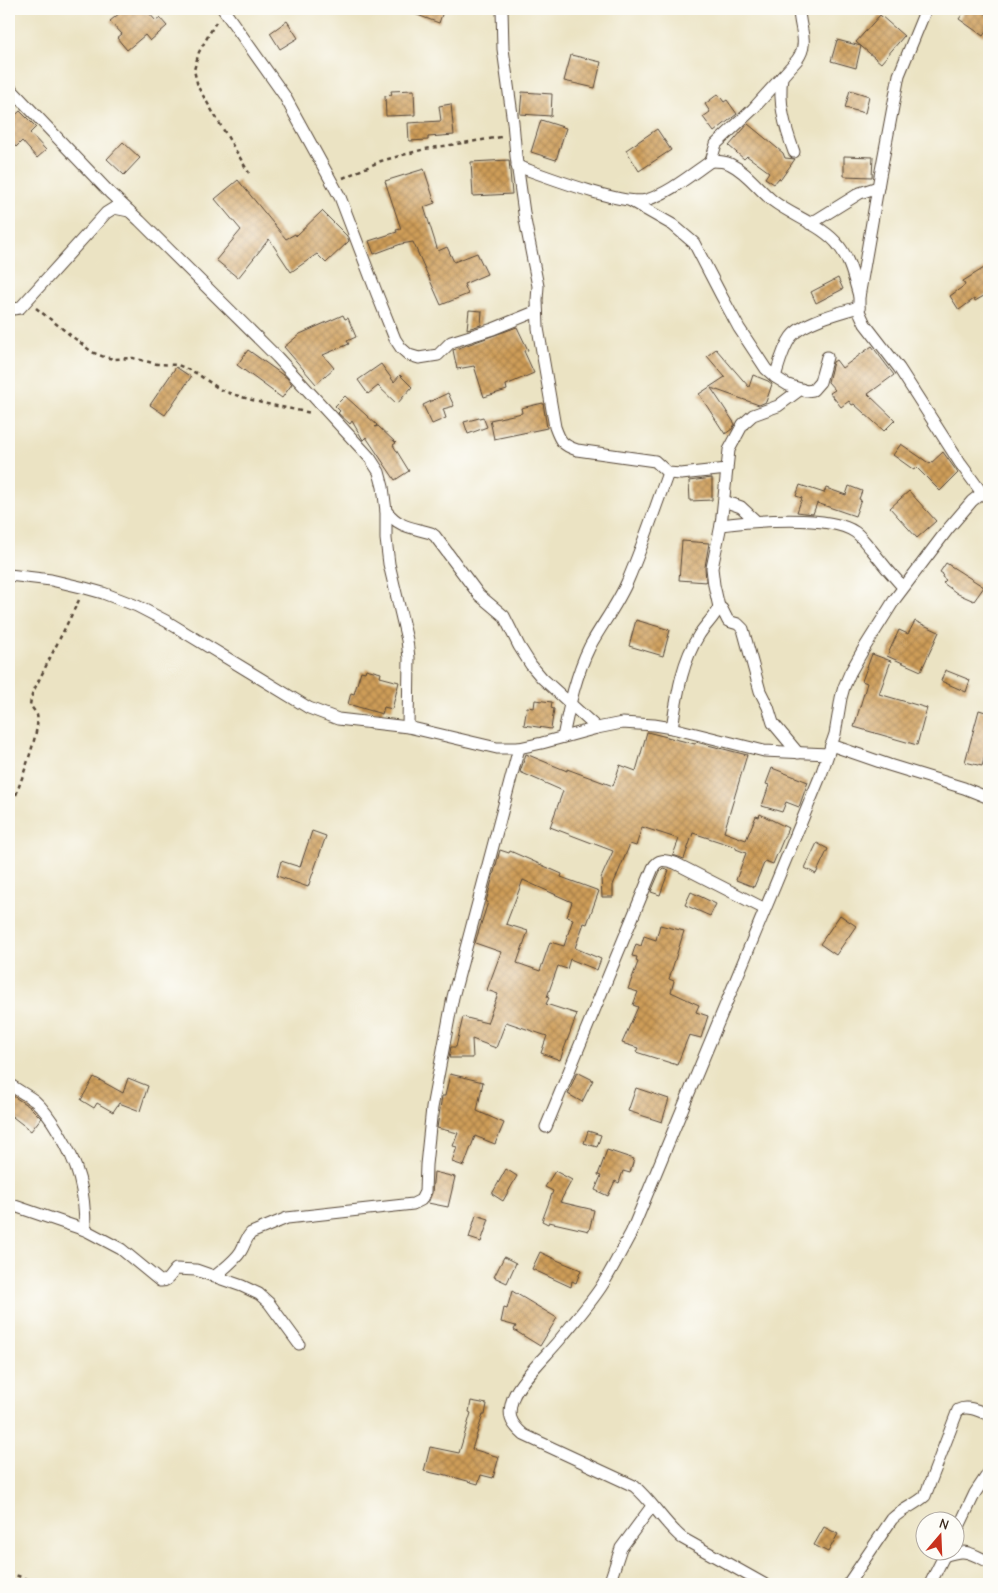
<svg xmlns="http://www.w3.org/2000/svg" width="998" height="1593" font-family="'Comic Neue',sans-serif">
<defs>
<pattern id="building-cross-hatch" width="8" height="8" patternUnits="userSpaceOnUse" patternTransform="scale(1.25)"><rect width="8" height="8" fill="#ce9d58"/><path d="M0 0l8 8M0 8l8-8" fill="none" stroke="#a88048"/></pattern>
</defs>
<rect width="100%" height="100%" fill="#fdfcf7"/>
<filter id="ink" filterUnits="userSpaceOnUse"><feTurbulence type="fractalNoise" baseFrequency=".02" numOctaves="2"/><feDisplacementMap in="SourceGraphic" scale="10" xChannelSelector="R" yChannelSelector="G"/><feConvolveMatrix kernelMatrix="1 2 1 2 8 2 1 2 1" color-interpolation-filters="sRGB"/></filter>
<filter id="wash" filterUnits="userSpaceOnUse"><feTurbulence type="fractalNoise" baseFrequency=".0096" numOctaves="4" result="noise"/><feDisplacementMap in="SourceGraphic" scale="20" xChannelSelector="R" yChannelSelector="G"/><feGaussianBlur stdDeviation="1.12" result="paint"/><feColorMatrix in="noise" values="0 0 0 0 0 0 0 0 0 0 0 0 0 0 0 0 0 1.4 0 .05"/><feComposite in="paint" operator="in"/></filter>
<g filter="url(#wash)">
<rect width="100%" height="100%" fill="#ebe3c3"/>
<g id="blocks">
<!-- building -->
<g fill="url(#building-cross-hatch)" fill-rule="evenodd">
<path d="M125,9H142L146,14L148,12L156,21L160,18L167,26L150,41L145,35L127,50L117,38L122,34L110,21Z"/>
<path d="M405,9H444L439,23L404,10Z"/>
<path d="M966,9H979L989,16V27L983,36L959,19Z"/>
<path d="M880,15L904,36L881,63L856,42Z"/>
<path d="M287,21L298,38L280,49L270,33Z"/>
<path d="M837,40L861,46L856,68L831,61Z"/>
<path d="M571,55L601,62L595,88L564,81Z"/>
<path d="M414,90L415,115L386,116L385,96L392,95L391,91Z"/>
<path d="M850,90L869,96L865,113L845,108Z"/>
<path d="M522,92L552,94L551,116L520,114Z"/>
<path d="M718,94L724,102L727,100L737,114L714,132L703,117L710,112L705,104Z"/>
<path d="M451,104L454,135L428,137V140L409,141L408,123L441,121L439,106Z"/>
<path d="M20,111L36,127L30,133L46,150L37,158L22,141L16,147L9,139V121Z"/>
<path d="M541,120L566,128L556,160L531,152Z"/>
<path d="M748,124L783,153L785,158L795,159L781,179L779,178L774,184L765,178L769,172L747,156L744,159L729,146Z"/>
<path d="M657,129L671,150L639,171L626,150Z"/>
<path d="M123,142L140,158L124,175L107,159Z"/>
<path d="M844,156L873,157L872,177L844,176Z"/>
<path d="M509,160L512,194L473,196L471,162Z"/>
<path d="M424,169L435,203L424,207L438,251L447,247L454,262L477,253L487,274L464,284L468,294L441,305L413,242L401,244L374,254L369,241L397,232L396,230L401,229L385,181Z"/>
<path d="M238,180L286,239L295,234L296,236L322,211L347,236L349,241L326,263L317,254L291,272L269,239L238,278L216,260L241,230L215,199Z"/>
<path d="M989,265V293L975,301L974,299L959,310L950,296L965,285L963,281Z"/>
<path d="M838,278L843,289L816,303L811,292Z"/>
<path d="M469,310L482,311L481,325L467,329Z"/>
<path d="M343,315L345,319L348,318L356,337L347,341L349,344L323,355L334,368L316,384L284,347L300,334Z"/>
<path d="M517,327L528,350L524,351L534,373L506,385L507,390L484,397L474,366L457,369L453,350Z"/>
<path d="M872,346L894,375L868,394L895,420L884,431L854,404L852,405L849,401L841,407L830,393L835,390L828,382L833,362L836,360L842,368Z"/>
<path d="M716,349L749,387L753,375L768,381L772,384L766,402L759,405L711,388L735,424L732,429L725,434L699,394L725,377L707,356Z"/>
<path d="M248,350L287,378L292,384L282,398L237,365Z"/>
<path d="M381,364L394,382L400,375L412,387L397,404L378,386L368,394L358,380Z"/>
<path d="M176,367L191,377L165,415L150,405Z"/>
<path d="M448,393L454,406L443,409L446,418L432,424L423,405Z"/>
<path d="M345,396L377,425L375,427L378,426L396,443L393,445L409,471L395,480L366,437L363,440L352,421L350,424L338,413L340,411L335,406Z"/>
<path d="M543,403L547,428L494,439L490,420L522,413L521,408Z"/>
<path d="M483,417L487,427L468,434L464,422Z"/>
<path d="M901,444L930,464L943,452L958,473L940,491L916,467L914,470L893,455Z"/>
<path d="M712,478V500L690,501L689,481Z"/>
<path d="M800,485L824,493L826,488L846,495L849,486L862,491L859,499L861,500L855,516L817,503L813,514L797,512L802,498L796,496Z"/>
<path d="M909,491L936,521L917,538L890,508Z"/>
<path d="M682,541L709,543L705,567L706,582L679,580Z"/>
<path d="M946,563L984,587L974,601L958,594L943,583L946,580L942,577L943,574L940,572Z"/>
<path d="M636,620L670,630L663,656L629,646Z"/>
<path d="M915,621L939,632L921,671L887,656L899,630L908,634Z"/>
<path d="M872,654L891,661L879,694L927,708L917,745L854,727L867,683L862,681Z"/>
<path d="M366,669L381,673L380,677L399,682L392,709L384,707L382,714L348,704L351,693L354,694L361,671L365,672Z"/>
<path d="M945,670L970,680L966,692L941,681Z"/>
<path d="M535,700L552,702L551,708L554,709L551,729L524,725L527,707L534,708Z"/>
<path d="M979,710L989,713V742L982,766L965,762Z"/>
<path d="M647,732L695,744L696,742L747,755L724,832L746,840L756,816L759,817L760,814L788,828L773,864L765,861L754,887L736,880L746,853L736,849V847L693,833L684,859L673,855L679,839L642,827L636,846L630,844L613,885V897H602L601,878L613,851L550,827L563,791L520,772L526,754L567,771V769L613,786L620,765L636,771Z"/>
<path d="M772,768L808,782L799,807L786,802L782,812L762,806L769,785L766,784Z"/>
<path d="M312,831L326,836L308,887L277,876L281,861L300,867Z"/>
<path d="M817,843L828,849L816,874L805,868Z"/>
<path d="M500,850L509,853L510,851L562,874L561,877L599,891L587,924L584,923L575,948L601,959L597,970L570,959L567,969L558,966L547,997L549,998L546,1004L577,1014L560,1060L541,1053L547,1036L506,1022L496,1048L472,1039L473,1058H449L451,1047H456L463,1017L487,1023L498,994L487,990L501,952L475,943L488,902H486ZM523,880L572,902L567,917L573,919L564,946L550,942L540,971L517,963L528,931L506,924Z"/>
<path d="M663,868L669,870L660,895L651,892L660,871Z"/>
<path d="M691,892L716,904L710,916L685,905Z"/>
<path d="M840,915L856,926L836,955L820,944Z"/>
<path d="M660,925L684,931L669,979L674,981L671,992L699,1005L696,1012L708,1016L701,1038L689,1035L677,1065L636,1052L638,1048L622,1043L638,1007L633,1005L638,992L628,989L638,962L636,961L637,957L632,956L636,944L641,946L644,936L656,940Z"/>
<path d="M577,1072L593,1080L582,1102L568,1094Z"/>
<path d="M450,1074L483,1082L477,1111L504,1123L495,1144L475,1136L464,1166L452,1162L457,1147L453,1146L458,1133L437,1128L442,1096H445Z"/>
<path d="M94,1077L123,1093L128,1078L148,1086L140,1111L119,1103L113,1112L97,1103L94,1108L81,1100Z"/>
<path d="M636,1088L669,1099L662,1122L628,1111Z"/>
<path d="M13,1096L30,1107L41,1118L31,1131L9,1114V1101Z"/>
<path d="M588,1131L601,1135L597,1147L584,1143Z"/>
<path d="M607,1150L634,1159L630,1173L623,1171L619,1183L615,1181L608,1196L595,1190L601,1176L598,1175Z"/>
<path d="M506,1169L517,1176L503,1201L492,1194Z"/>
<path d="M555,1171L572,1180L560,1202L594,1210L589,1231L549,1222L548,1224L542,1221L553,1191L545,1187Z"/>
<path d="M434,1172L455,1177L448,1207L428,1203L432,1193Z"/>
<path d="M476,1215L489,1219L481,1242L469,1238Z"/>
<path d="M540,1252L559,1261L581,1270L576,1283L572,1281L571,1287L532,1269Z"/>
<path d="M504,1257L516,1263L507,1283L494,1277Z"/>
<path d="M512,1291L557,1318L540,1346L514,1330L516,1326L501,1322L504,1308L507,1309Z"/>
<path d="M471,1401L487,1404L485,1415H483L472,1449L499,1457L493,1478L481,1475L478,1484L443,1474L442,1475L424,1471L430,1447L459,1453L471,1413L469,1412Z"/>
<path d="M824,1527L838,1534L828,1552L814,1545Z"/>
</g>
</g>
</g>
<g filter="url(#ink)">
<use href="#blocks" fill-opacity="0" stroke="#554637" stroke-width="1"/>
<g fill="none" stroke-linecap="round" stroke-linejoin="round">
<defs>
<g id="street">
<path d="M223,9L284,95L340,197L377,294L395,339L401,348L409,355L419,358L438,355L451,342L493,329L537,311"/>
<path d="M502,9L503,49L513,122L516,156L525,220L538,286L537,300L538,328L555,427C560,441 562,445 577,450L655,461L668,473L681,474L727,469"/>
<path d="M926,9L899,75L880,176L859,297V311L865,324L899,368L960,463L982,493"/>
<path d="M782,77C778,103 785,127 794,152"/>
<path d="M9,87L110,193L140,221L277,357L370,458L379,472L383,487L386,511V539L389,564L407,640L409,658L408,727"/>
<path d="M711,161C718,161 724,161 730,164C747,172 759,190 773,201C794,217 824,226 839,246C850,260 854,279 859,296"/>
<path d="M517,166C543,175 622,206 646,200C668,194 692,174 711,161L716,144L753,109L797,60C810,42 799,29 799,9"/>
<path d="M631,201L673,225L694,243L721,295L739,328L766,369L775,377L788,385L806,391L813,390L820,382L827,357"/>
<path d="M810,224L860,193L878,187"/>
<path d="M9,308L13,309L20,308L106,213L114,208L129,211"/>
<path d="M775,377C779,364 783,348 791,337C802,322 841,312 859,307"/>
<path d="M724,501L741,507L756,521"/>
<path d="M386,511C400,528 411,527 431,533L435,536L479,595L504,616L519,646L531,665L542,678L597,728"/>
<path d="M721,525C753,521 829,514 855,532C861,536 866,544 871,549C881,562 892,575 903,587"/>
<path d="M9,575L51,580L85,588L103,593L137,606L166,621L309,708L338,719L408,727L497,748H519L542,743L597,728L622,723L654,725L672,728L764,751L828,754"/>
<path d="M719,607L722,609L728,621L738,624L743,629L760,691L768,707L773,723L798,753"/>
<path d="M672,728C677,697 681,663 699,635C705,625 714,618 719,607L714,585L712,568L721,525L729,450L743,424L753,415L778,406L801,389"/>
<path d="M563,737C569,707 576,674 590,646C602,624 618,604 628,580C643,545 655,508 668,473"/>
<path d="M831,745L889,765L964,788L989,798"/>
<path d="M9,1084C17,1090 27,1095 35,1101C44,1109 52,1121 58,1131C79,1165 85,1191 85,1230"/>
<path d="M546,1127L653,868C658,858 665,860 675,863L765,909"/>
<path d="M9,1204L85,1230L121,1249L160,1281C169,1282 170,1274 176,1269L196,1270L242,1286L259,1294L269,1303L299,1344"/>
<path d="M214,1277C223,1269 235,1261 241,1251C245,1244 246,1238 251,1233L287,1218L413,1204L421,1200L425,1192L426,1165L432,1108L453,997L519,748"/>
<path d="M956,1533L975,1493L989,1472"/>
<path d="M944,1556C966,1548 970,1553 989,1562"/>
<path d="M609,1584L621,1548L652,1506"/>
<path d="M764,1584L682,1538C663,1522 652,1501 634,1486L524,1435C510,1423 507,1415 513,1398C520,1380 548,1354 561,1338C574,1322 589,1305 601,1287C612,1270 621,1251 631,1233L822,772L835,734L841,698L844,687L850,673L863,650L895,599L948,529L972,501L982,493L989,491"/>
<path d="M848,1584L892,1519C902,1509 915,1505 925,1496L958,1410C968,1405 979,1411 989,1415"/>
<path d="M930,1584L947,1550"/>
</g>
</defs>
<!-- street casing -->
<use href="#street" stroke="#554637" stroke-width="13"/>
<!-- path -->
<g stroke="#554637" stroke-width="2.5" stroke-dasharray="4 4" stroke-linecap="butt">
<path d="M216,22L199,52L194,70L198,87L249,173"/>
<path d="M343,178L381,161L425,149L501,137"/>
<path d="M36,308L92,352L104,357L114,359L133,358L157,364L178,365L196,373L221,390L232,394L262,403L311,413"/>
<path d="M16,795C21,780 41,729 37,715C36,712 32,708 30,705L32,694L79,600"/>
<path d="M9,1573L33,1581L56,1584"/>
<path d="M97,1584L131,1581L140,1584"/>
</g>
<!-- street -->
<use href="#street" stroke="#fff" stroke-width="11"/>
</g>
</g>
<!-- margin -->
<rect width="998" height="1593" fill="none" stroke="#fdfcf7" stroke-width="30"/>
<!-- north arrow -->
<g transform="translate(940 1536) rotate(19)"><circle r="24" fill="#fdfcf7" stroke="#afa8a0"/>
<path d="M0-4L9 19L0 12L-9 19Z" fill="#c8321e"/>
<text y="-8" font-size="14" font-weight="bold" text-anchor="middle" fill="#3b2a1e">N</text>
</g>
</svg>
